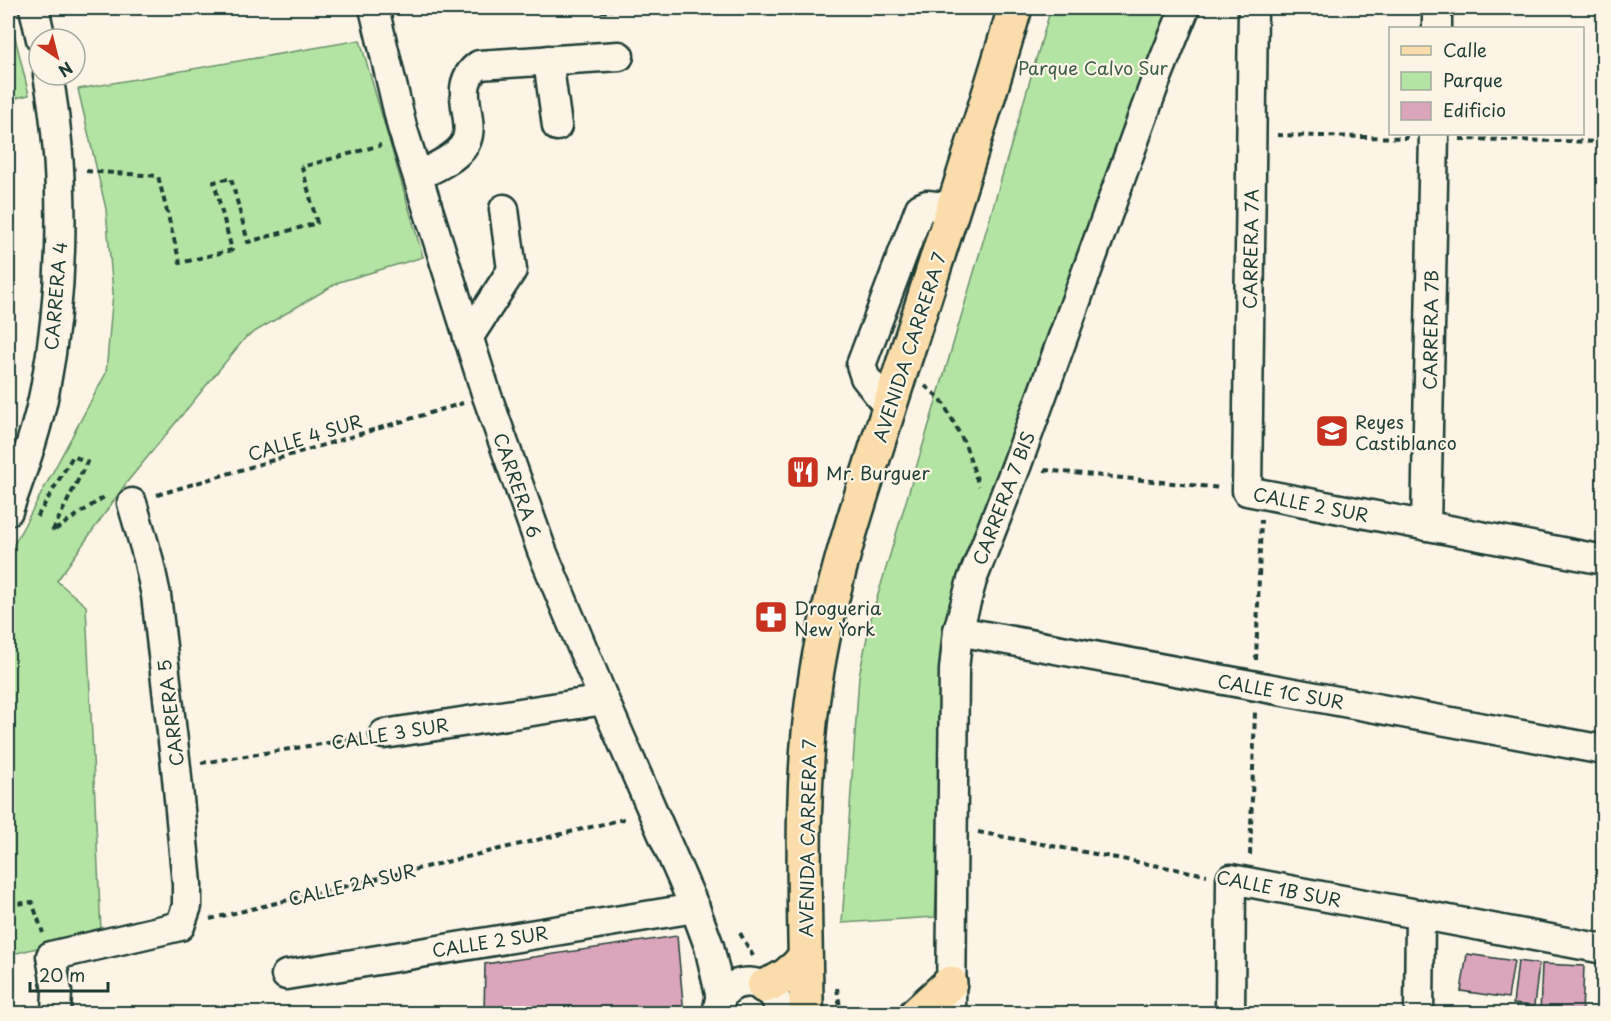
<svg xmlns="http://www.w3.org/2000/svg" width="1611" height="1021" font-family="'Playpen Sans',sans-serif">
<rect width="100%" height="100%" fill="#fcf5e5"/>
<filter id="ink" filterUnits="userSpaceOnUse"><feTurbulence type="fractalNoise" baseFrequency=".0167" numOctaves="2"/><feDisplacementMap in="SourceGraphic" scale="12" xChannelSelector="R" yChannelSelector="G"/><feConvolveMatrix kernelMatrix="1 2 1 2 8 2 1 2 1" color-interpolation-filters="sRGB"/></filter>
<g filter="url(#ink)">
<!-- green -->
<g fill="#b4e4a3" stroke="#6a906c" stroke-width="1.5">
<path d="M8,8L29,95L8,100Z"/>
<path d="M1051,8H1177L946,673L935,917L842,923L859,676L871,618L949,358Z"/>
<path d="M360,40L423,257L339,282L246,337L127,482L57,581L86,606L101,932L17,953L8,951V561L11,550L106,373L113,293L106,209L78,89Z"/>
</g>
<!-- building -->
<g fill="#dba5bc" stroke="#1f3d34" stroke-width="1.5">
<path d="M677,936L684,1014H484L485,964Z"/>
<path d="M1467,954L1514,961L1508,998L1461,991Z"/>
<path d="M1518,961L1539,964L1534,1006L1513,1004Z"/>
<path d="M1542,964L1584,966L1582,1014H1540Z"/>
</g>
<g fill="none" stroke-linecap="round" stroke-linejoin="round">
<defs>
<g id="minor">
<path d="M34,8L41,39"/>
<path d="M374,8L402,127L487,396L542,551L604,700L695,908L709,946L721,998"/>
<path d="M1253,8L1247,491L1604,560"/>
<path d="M1437,28V8"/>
<path d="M548,60L557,126"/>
<path d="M418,176C433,168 451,161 462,148C482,124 447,88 479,65L619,56"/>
<path d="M468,338L512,270L504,209"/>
<path d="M889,408L865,377L861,365L920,208L927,205L954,208"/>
<path d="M8,511C22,471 37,431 45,389C64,291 66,173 48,75"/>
<path d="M1426,526L1434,134"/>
<path d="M958,631L1604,750"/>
<path d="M384,734L604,700"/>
<path d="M286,975L695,908"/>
<path d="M718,1011C719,971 779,974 779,1014"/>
<path d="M56,1014L57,991L51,956L180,926L187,906V884L176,767L156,595L148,558L132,503"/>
<path d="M951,1014L954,670L958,631L972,580L1016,467L1156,80L1185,8"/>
<path d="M1230,1014L1231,879L1604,949"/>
<path d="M1419,1014L1420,914"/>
</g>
<g id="major">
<path d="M764,986C781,981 794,971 805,957"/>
<path d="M807,1014L806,1002C805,896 799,788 815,683C829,588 861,497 890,405C932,273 976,141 1015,8"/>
<path d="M916,1014L950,983"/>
</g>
</defs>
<!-- minor casing -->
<use href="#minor" stroke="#1f3d34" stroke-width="33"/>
<!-- major casing -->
<use href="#major" stroke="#1f3d34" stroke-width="38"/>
<!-- path -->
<g stroke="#1f3d34" stroke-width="4" stroke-dasharray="6 4.5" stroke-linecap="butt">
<path d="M559,8L611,12V8"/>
<path d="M1277,135L1408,138"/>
<path d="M1460,139L1604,142"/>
<path d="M86,171L158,176L180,263L232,250L214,182L231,178L248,242L317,223L302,167L381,145"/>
<path d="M925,386L941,399L965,444L979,486"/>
<path d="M1044,470L1221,488"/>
<path d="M157,495L463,403"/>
<path d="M37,517L73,456L87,462L52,532L107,495"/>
<path d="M1256,660L1261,520"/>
<path d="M201,763L359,738"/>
<path d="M978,832L1207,875"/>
<path d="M1250,855L1255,712"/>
<path d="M8,905L32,902L43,933"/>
<path d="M210,919L628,818"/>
<path d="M740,933L753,956"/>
<path d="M837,988L841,1014"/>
</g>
<!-- minor -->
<use href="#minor" stroke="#fcf5e5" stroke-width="28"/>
<!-- major -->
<use href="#major" stroke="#fbddab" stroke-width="33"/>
</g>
</g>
<!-- icons -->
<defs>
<symbol id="school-square" viewBox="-11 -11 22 22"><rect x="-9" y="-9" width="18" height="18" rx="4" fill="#c8321e" stroke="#fcf5e5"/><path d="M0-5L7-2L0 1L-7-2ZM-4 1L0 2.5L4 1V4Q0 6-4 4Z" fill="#fff"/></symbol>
<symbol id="restaurant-square" viewBox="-11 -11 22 22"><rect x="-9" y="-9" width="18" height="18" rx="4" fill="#c8321e" stroke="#fcf5e5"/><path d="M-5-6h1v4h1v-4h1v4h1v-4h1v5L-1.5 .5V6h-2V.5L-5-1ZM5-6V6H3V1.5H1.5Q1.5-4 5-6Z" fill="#fff"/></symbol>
<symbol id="pharmacy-square" viewBox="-11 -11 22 22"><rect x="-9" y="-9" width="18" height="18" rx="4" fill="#c8321e" stroke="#fcf5e5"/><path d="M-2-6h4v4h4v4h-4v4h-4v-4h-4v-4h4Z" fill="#fff"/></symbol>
</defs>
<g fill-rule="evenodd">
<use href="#school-square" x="1313" y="412" width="38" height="38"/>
<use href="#restaurant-square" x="784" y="453" width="38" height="38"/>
<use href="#pharmacy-square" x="752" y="598" width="38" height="38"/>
</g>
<g text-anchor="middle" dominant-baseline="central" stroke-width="4.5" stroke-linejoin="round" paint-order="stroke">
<!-- park labels -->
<g font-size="18" fill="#3d5e4a" stroke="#fcf5e5">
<text x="1093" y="67">Parque Calvo Sur</text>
</g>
<!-- street labels -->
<g font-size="18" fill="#1f3d34" stroke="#fcf5e5">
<text transform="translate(1250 249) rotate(-89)">CARRERA 7A</text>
<text transform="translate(55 296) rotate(-85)">CARRERA 4</text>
<text transform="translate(1430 330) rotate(-89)">CARRERA 7B</text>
<text transform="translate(909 347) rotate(-72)">AVENIDA CARRERA 7</text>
<text transform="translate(305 437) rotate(-17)">CALLE 4 SUR</text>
<text transform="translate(518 485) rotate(71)">CARRERA 6</text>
<text transform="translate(1003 498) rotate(-69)">CARRERA 7 BIS</text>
<text transform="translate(1311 504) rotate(11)">CALLE 2 SUR</text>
<text transform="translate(1281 691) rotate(10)">CALLE 1C SUR</text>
<text transform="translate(170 713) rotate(-97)">CARRERA 5</text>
<text transform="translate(390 733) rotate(-9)">CALLE 3 SUR</text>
<text transform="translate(807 838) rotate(-89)">AVENIDA CARRERA 7</text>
<text transform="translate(352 884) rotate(-13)">CALLE 2A SUR</text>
<text transform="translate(1279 888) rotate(11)">CALLE 1B SUR</text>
<text transform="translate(490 941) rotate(-9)">CALLE 2 SUR</text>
</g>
<!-- poi labels -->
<g font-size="18" fill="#1f3d34" stroke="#fcf5e5" text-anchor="start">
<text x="1355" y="421">Reyes<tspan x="1355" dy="21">Castiblanco</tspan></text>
<text x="826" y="472">Mr. Burguer</text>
<text x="794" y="607">Drogueria<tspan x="794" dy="21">New York</tspan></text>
</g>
</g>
<!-- margin -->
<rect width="1611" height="1021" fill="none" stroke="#fcf5e5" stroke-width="30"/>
<rect x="15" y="15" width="1581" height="991" fill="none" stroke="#1f3d34" stroke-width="2" filter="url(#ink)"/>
<!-- legend -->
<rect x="1389" y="27" width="195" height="108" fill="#fcf5e5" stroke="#a4ab9e" stroke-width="1.5"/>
<rect x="1401" y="46" width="30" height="9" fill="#fbddab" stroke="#a4ab9e" stroke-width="1.5"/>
<text x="1443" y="57" font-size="18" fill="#1f3d34">Calle</text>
<rect x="1401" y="72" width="30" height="18" fill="#b4e4a3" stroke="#a4ab9e" stroke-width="1.5"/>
<text x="1443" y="87" font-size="18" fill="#1f3d34">Parque</text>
<rect x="1401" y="102" width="30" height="18" fill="#dba5bc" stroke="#a4ab9e" stroke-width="1.5"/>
<text x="1443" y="117" font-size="18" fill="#1f3d34">Edificio</text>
<!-- north arrow -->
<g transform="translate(57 57) rotate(145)"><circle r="28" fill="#fcf5e5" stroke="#a4ab9e" stroke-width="1.5"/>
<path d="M0-4.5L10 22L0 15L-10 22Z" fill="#c8321e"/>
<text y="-9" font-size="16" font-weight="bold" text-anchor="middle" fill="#1f3d34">N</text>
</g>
<!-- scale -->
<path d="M30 982v9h78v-9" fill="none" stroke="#1f3d34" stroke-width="3"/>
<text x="39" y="982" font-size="18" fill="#1f3d34" stroke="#fcf5e5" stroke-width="4.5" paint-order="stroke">20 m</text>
</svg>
